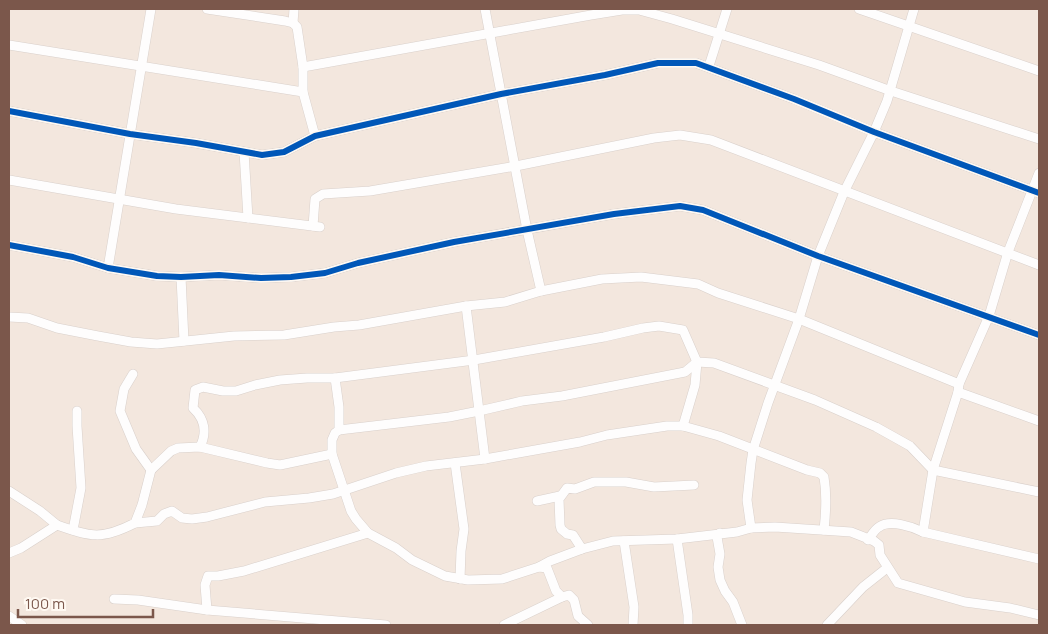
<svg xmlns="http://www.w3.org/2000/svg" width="1048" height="634" font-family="Manrope,sans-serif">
<rect width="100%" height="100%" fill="#f9f4ef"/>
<!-- residential -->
<rect fill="#f3e7de" x="9" y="9" width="1030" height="616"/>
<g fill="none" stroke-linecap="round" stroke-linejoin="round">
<defs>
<g id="minor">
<path d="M207,9L285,21L293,23L297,27L303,67V92L315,136"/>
<path d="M485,9L527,230L541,291"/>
<path d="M859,9L1039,71"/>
<path d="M293,23L294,9"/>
<path d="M9,45L303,92"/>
<path d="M709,66L727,9"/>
<path d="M303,67L591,15L622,10H639L672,19L819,65L891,91L1039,139"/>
<path d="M9,111L130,134L196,143L262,155L284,152L315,136L501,94L605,75L658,63H696L794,99L874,132L1039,193"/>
<path d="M244,152L248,218"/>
<path d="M9,180L176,209L320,227"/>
<path d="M313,226L315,199L323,194L370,191L516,166L654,138L680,135L711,140L1039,265"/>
<path d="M9,245L73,257L108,268L157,276L181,277L219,275L261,278L291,277L325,273L358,263L454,242L614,214L680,206L703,210L818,256L1039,335"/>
<path d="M108,268L151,9"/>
<path d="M181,277L184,341"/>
<path d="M466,306L485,459"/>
<path d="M9,317L28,318L57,328L98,336L131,342L157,344L234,336L284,335L334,327L359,325L466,306L505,302L541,291L602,279L641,277L698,284L718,293L799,319L959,384"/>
<path d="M133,374L124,389L120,411L136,449L151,470"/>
<path d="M335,378L339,407V430L335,433L332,440V454L351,511L356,519L368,533L396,548L412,560L445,576L468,580L502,579L539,567L550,561L582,549L613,541L677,539L737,532L751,528L775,527L851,532L874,541L879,545L880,555L898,583L965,602L1010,608L1039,615"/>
<path d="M958,392L1039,421"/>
<path d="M339,430L449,417L479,411L522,401L562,396L685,372L697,362L714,363L815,400L876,427L910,446L933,470L958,392L959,384L989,316L1008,252L1039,173"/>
<path d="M200,447C207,433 205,419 193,408L195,390L203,387L223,391H236L255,385L280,380L307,378H335L474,360L604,337L643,328L659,326L683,330L697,362L695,385L683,426"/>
<path d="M455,463L464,529L461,551L460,579"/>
<path d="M9,491L40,511L57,525L21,548L9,553"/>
<path d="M537,501L560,496"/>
<path d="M135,523L157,521L164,514L172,511L182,518L192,519L207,517L265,502L309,498L333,494L396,473L426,466L485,459L580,442L607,435L667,426H683L719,436L807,470L820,473L824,477C827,495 826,512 824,530"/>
<path d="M57,525C91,537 102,540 135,523L142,505L151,470L171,451L178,448L200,447L267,463L280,465L332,454"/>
<path d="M751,528L747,500L751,463L753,450L768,403L799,319L818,256L844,192L874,132L887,101L914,9"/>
<path d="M73,530L81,488L77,426V411"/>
<path d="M923,532L933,470L1039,492"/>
<path d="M720,533L717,537L720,554L718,567L720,580L725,591L733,602L742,625"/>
<path d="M677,539L688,615V625"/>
<path d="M868,540C871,536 875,529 879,527C890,519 913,527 923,532L1039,559"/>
<path d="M624,541L634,607L633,625"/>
<path d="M582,549L573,535L567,534L561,529L560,525L559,499L567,488L575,489L594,482H626L654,487L694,485"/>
<path d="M539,567L547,568L556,591L562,597L569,595L574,600L578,616L588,625"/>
<path d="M114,599L138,600L207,610L386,625"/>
<path d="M207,610L205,585L208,576H218L244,571L368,533"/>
<path d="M9,616L22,625"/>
<path d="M504,625L562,597"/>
<path d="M827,625L863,587L887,568"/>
</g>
</defs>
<!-- minor casing -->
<use href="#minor" stroke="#d9d0cb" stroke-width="10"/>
<!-- minor -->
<use href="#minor" stroke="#fefdfd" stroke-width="9"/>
<defs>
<g id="cycleway">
<path d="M9,111L130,134L196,143L262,155L284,152L315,136L501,94L605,75L658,63H696L794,99L874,132L1039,193"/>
<path d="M9,245L73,257L108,268L157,276L181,277L219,275L261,278L291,277L325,273L358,263L454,242L614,214L680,206L703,210L818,256L1039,335"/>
</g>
</defs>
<!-- cycleway casing -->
<use href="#cycleway" stroke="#fff9f2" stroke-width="9"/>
<!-- cycleway -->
<use href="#cycleway" stroke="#0057b8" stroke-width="6"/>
</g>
<!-- border -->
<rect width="1048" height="634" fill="none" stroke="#7b574b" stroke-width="20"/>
<!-- scale -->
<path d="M18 609v8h135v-8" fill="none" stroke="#7b574b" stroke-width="2.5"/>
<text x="25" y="609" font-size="15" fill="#7b574b" stroke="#fff9f2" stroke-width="4" paint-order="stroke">100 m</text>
</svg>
